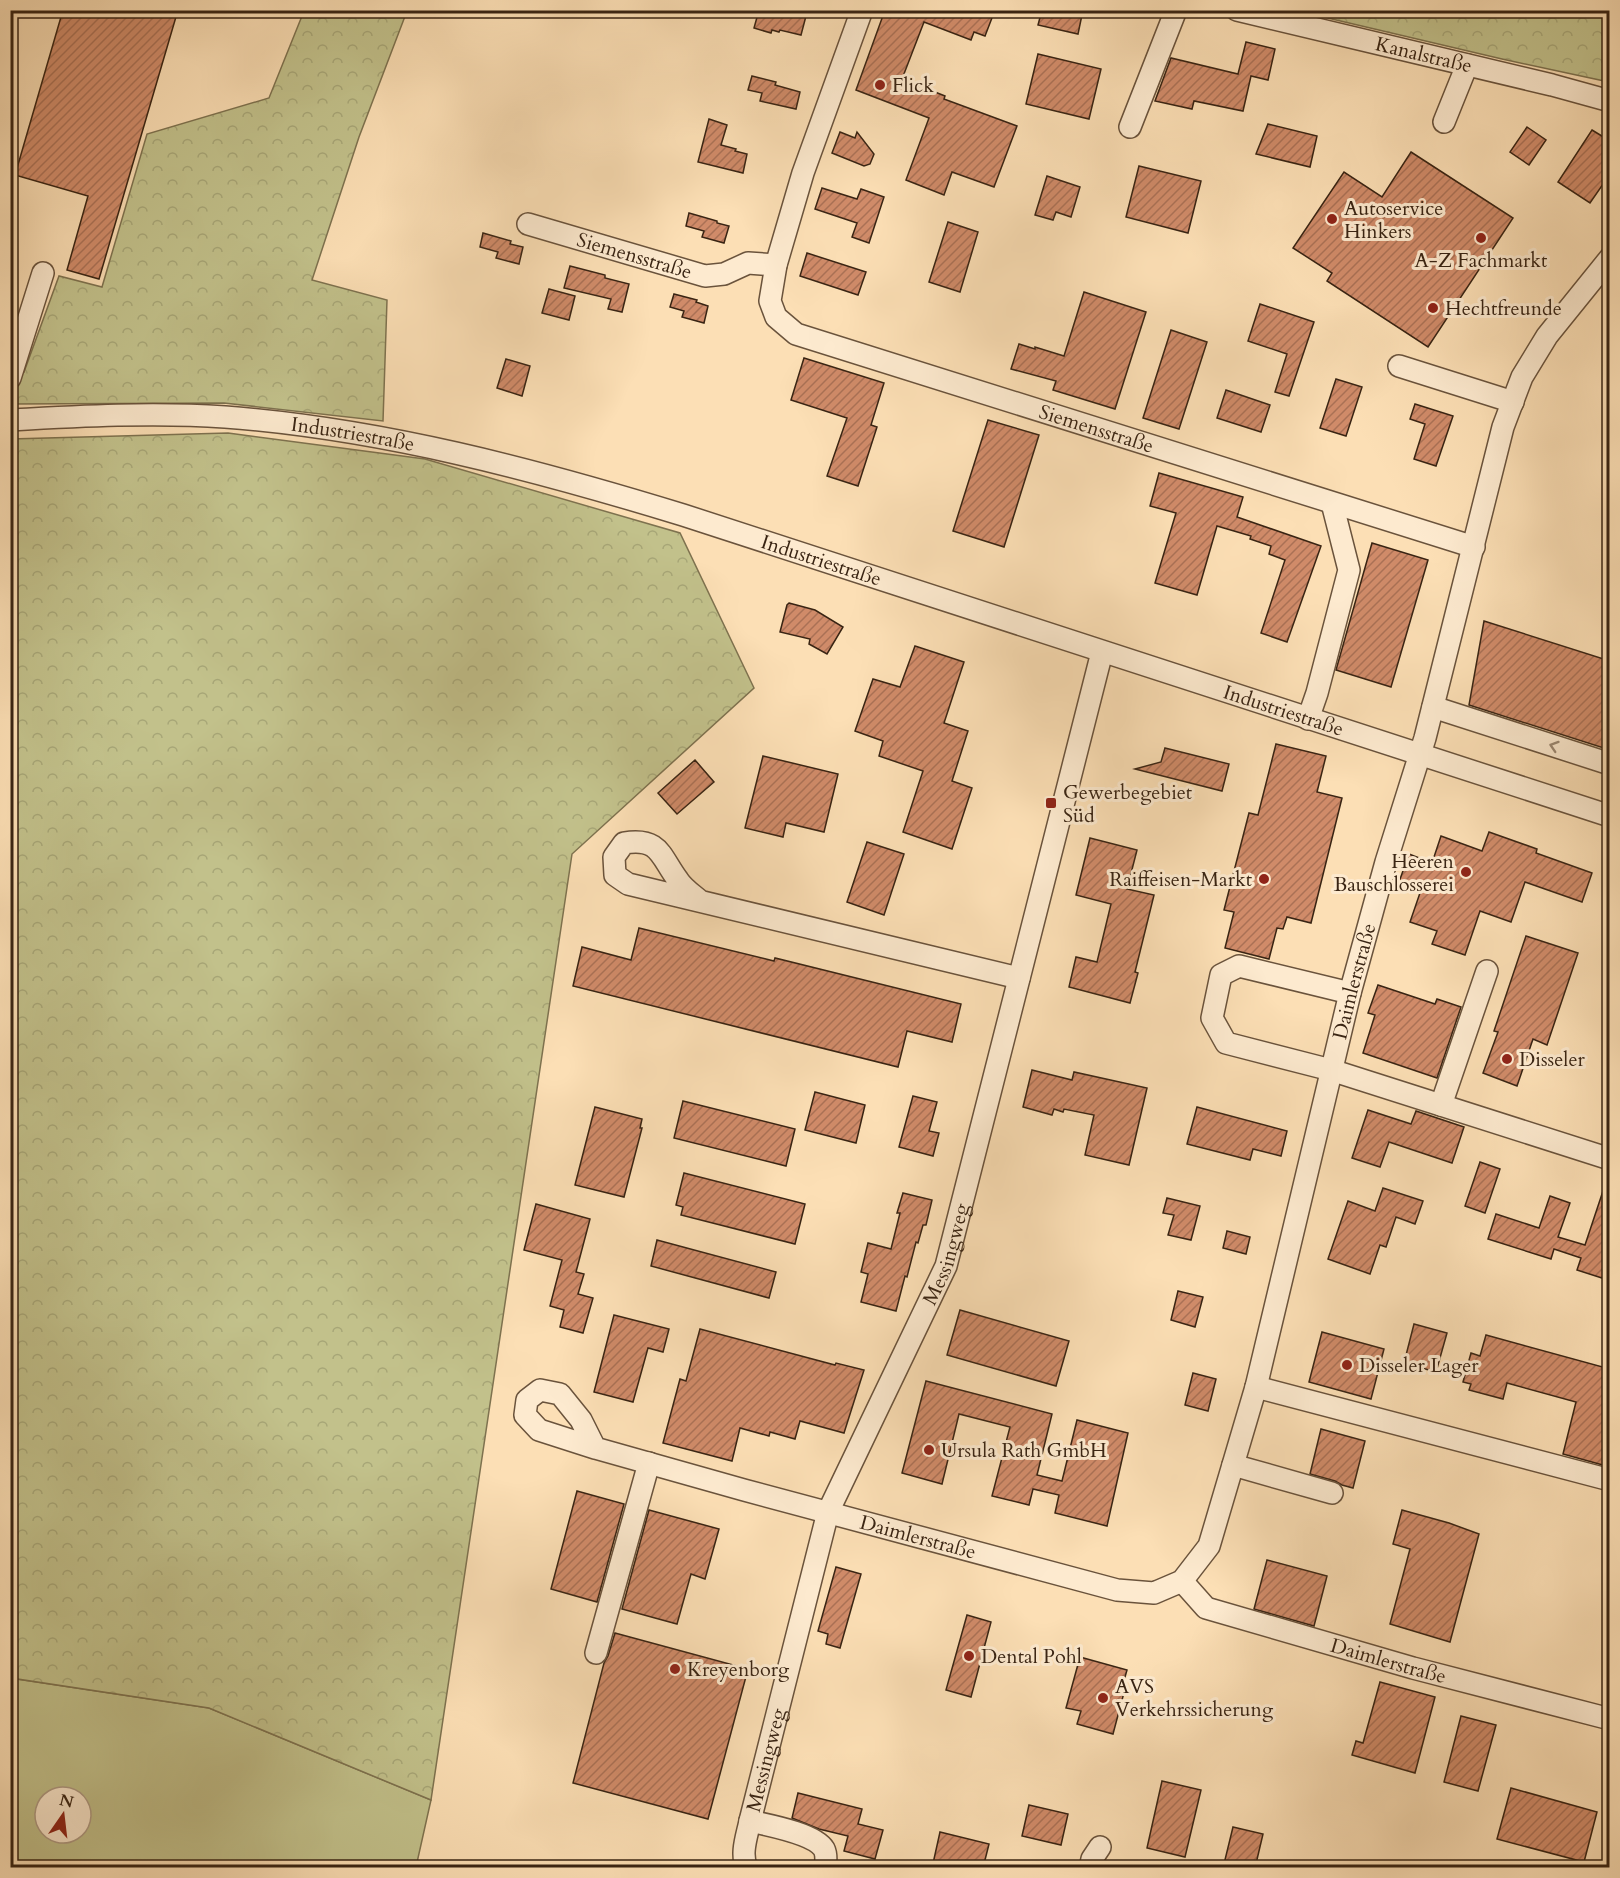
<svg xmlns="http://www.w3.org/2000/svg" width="1620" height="1878" font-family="Cardo,serif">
<defs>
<pattern id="forest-crowns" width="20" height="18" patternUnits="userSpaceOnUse" patternTransform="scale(1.5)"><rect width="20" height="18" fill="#c2c18b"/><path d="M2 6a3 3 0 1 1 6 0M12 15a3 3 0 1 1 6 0" fill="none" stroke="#a7a677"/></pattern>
<pattern id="building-hatch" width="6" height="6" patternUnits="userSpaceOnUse" patternTransform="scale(1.5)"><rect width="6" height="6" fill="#d08b69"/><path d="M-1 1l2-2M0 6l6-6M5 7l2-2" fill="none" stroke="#aa7155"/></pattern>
</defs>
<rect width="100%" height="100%" fill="#fcdfb5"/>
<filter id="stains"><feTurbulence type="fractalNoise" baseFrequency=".00333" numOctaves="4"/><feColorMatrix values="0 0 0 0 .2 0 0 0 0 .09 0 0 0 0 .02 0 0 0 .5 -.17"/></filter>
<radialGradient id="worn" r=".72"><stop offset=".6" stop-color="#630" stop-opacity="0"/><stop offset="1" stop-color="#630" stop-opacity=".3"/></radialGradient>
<!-- grass -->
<path fill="#c2c18b" stroke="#7e724f" stroke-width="1.5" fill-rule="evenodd" d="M10,1678L209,1708L431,1800L416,1867H11ZM45,1797H81V1833H45Z"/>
<!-- forest -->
<g fill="url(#forest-crowns)" stroke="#7e724f" stroke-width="1.5">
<path d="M304,11H407L359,137L312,280L387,300L383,421L224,403L11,404L10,367L24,372L59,276L102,287L147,134L269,98Z"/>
<path d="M1298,11H1609V82L1502,59Z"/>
<path d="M228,433L425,459L680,533L754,688L572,854L431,1800L209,1708L11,1678V439Z"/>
</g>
<!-- building -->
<g fill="url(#building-hatch)" stroke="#392413" stroke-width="1.5">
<path d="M63,10H178L99,279L67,270L88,196L15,175Z"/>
<path d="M759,10H794V13L806,16L801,35L780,30L779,32L772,30L771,33L754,28Z"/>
<path d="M885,10H995L985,36L974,32L971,40L924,22L902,79L945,96L944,99L1017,126L994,187L952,172L944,195L906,180L929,118L856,90Z"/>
<path d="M1042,10H1083L1078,34L1038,25Z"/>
<path d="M1246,42L1275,49L1268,80L1251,76L1243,111L1194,101L1192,109L1155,101L1171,58L1238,74Z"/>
<path d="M1038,54L1101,69L1089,119L1026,104Z"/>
<path d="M752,76L776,82L775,85L800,92L796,109L760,101L762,93L748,90Z"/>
<path d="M709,119L727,125L721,145L736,149L735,151L747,154L743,173L698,162Z"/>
<path d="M1268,124L1317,136L1310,167L1256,154Z"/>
<path d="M1527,127L1546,140L1529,165L1510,152Z"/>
<path d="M1592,130L1610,141V174L1590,203L1558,182Z"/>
<path d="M840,132L855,138L857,132L874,154L870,164L864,166L832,153Z"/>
<path d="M1411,152L1513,218L1428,347L1327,281L1332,273L1293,248L1344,172L1382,197Z"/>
<path d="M1139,166L1201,181L1188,233L1126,217Z"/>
<path d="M1047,176L1080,187L1071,217L1056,212L1053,220L1035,215Z"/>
<path d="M822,188L857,199L861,189L884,197L869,243L852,237L857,223L815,209Z"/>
<path d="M689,213L717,221V223L729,226L724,243L702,237L704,231L686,226Z"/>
<path d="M948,222L978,232L960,292L929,282Z"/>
<path d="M483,233L511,241L510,244L523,247L519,264L496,258L498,252L480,247Z"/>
<path d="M807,253L866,272L858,295L800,276Z"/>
<path d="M570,266L605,275V278L629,284L622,312L608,309L611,299L564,288Z"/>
<path d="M549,289L575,296L569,320L542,313Z"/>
<path d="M1084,292L1146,312L1115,409L1053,390L1056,381L1011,369L1019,344L1035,349V347L1064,356Z"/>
<path d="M674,294L697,300L696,302L708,306L704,323L682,317L684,311L670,307Z"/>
<path d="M1260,304L1314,322L1289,396L1275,392L1287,354L1248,341Z"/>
<path d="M1171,330L1207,342L1179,429L1143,418Z"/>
<path d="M804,358L884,383L871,425L877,427L858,486L827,476L847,418L791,400Z"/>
<path d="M506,359L530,366L522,396L497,388Z"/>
<path d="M1336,379L1362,387L1346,436L1320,428Z"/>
<path d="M1226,390L1270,405L1261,432L1217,418Z"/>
<path d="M1415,404L1453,416L1436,466L1414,459L1425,424L1410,419Z"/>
<path d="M988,420L1039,435L1004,547L953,531Z"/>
<path d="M1159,473L1243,497L1237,517L1321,546L1287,642L1261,633L1285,560L1269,554L1271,546L1250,539L1251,536L1217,526L1197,595L1155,583L1176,513L1150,506Z"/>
<path d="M1372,543L1428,560L1391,687L1336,670Z"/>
<path d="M789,603L815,610L843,627L827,654L809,644L810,639L780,632L787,605Z"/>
<path d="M1484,621L1610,661V750L1469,705Z"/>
<path d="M915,646L964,662L944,723L968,731L952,781L972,788L952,849L903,832L923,771L879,756L883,741L855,731L873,679L900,687Z"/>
<path d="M1276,744L1326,756L1317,792L1342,798L1311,923L1287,917L1283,929L1277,928L1269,959L1225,948L1234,912L1224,910L1249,813L1258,815Z"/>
<path d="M1165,748L1229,764L1222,791L1135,769L1161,762Z"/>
<path d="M763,756L838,774L824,832L786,823L783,837L745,828Z"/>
<path d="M695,760L714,782L677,814L658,793Z"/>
<path d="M1489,832L1537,849L1536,853L1592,873L1582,902L1525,882L1511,922L1480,911L1465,955L1432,944L1437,931L1410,922L1421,890L1399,882L1409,854L1432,863L1441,836L1482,851Z"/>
<path d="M1090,838L1137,850L1127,889L1154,895L1135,972L1138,973L1130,1003L1069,987L1076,957L1097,962L1111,904L1076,895Z"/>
<path d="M867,842L904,854L884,915L847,902Z"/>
<path d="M639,928L774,961L775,958L961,1004L952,1042L907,1031L898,1067L573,986L582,947L631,960Z"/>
<path d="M1526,936L1578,953L1547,1045L1533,1039L1517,1086L1483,1073L1498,1032L1494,1031Z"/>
<path d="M1378,985L1435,1004L1437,999L1461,1007L1437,1078L1363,1053L1375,1015L1368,1013Z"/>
<path d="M1032,1070L1072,1080L1074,1072L1147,1088L1129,1165L1085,1155L1094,1115L1064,1109L1063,1112L1054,1109L1052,1115L1023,1107Z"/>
<path d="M815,1092L865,1105L856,1143L805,1130Z"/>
<path d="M913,1096L937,1102L929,1131L939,1133L933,1156L899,1147Z"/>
<path d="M683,1101L795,1129L786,1166L674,1138Z"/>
<path d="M595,1107L642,1119L640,1128H642L624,1197L575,1185Z"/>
<path d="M1197,1107L1287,1131L1281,1156L1253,1149L1250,1160L1187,1144Z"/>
<path d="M1368,1110L1411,1124L1416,1111L1464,1127L1452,1163L1389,1142L1380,1167L1352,1158Z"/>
<path d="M1480,1162L1500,1169L1485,1213L1465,1206Z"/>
<path d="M684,1173L805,1204L795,1244L681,1215L683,1207L676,1205Z"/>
<path d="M1607,1179L1610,1180V1255L1602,1278L1577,1270L1581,1258L1554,1249L1551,1259L1488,1239L1496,1214L1539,1228L1550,1196L1570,1203L1558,1237L1585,1245Z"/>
<path d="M1383,1188L1423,1201L1415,1224L1396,1217L1386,1247L1380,1245L1370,1274L1328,1259L1348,1201L1375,1211Z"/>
<path d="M903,1193L932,1200L926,1225H923L918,1243L916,1242L907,1277L905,1276L896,1311L861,1302L868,1274L861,1272L868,1243L891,1249L900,1213H897Z"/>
<path d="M1167,1198L1200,1206L1191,1240L1168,1235L1174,1215L1163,1213Z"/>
<path d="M536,1204L590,1219L576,1272L584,1274L578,1294L593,1298L583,1333L560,1327L564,1310L550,1306L562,1260L524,1250Z"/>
<path d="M1227,1231L1250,1237L1246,1254L1223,1248Z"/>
<path d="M657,1240L776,1272L769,1298L651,1266Z"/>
<path d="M1178,1291L1203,1297L1195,1327L1171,1320Z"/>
<path d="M960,1310L1069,1341L1056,1386L947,1355Z"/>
<path d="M614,1315L669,1329L663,1352L648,1348L633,1402L594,1392Z"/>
<path d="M1414,1324L1447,1333L1436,1372L1404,1363Z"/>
<path d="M700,1329L835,1365L836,1363L864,1370L844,1433L800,1421L795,1439L770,1432L769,1436L740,1428L732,1461L663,1443L680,1379L686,1381Z"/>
<path d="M1322,1332L1384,1349L1371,1399L1309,1382Z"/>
<path d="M1486,1335L1610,1369V1467L1563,1454L1576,1402L1507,1383L1503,1399L1469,1390L1471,1384L1463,1382L1471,1353L1480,1356Z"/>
<path d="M1193,1373L1216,1379L1208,1411L1185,1405Z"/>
<path d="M926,1381L1052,1414L1037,1475L1062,1481L1077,1420L1128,1433L1107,1526L1055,1513L1059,1495L1033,1489L1029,1505L992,1496L1010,1427L959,1414L942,1484L902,1473Z"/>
<path d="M1321,1429L1365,1441L1353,1488L1342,1485L1335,1481L1310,1474Z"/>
<path d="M577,1491L624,1504L597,1602L551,1589Z"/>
<path d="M649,1510L719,1529L705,1579L691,1574L677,1624L622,1609Z"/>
<path d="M1402,1510L1449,1523L1479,1534L1450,1642L1390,1624L1410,1549L1393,1544Z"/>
<path d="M1267,1560L1327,1576L1314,1626L1254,1609Z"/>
<path d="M836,1567L861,1574L840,1648L826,1644L828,1634L818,1631Z"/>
<path d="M967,1615L991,1622L971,1697L946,1690Z"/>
<path d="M615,1633L748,1669L708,1819L573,1783L604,1663L608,1656Z"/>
<path d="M1080,1657L1127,1670L1123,1684L1126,1685L1113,1734L1077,1724L1081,1711L1066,1708Z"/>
<path d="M1380,1682L1435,1697L1415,1773L1352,1755L1356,1741L1363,1743Z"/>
<path d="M1461,1716L1496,1725L1478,1791L1444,1782Z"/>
<path d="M1162,1781L1201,1790L1185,1857L1147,1848Z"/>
<path d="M1511,1788L1597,1812L1584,1862L1497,1839Z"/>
<path d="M798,1793L862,1809L858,1824L883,1830L875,1859L844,1851L848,1836L819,1829L792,1818Z"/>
<path d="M1029,1805L1068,1814L1061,1845L1022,1836Z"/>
<path d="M1233,1827L1263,1834L1255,1868H1223Z"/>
<path d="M940,1832L989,1844L983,1868H932Z"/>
</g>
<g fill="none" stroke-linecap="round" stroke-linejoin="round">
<defs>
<g id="minor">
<path id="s1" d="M862,10L803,173L776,265L770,301L776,317L796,334L1474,547"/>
<path id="s2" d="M1237,10L1552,85L1610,101"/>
<path d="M1444,122L1467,65"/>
<path d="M1130,127L1176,10"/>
<path id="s3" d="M528,224L705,276L724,274L748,263L776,265"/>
<path d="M1399,366L1513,402"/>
<path d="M10,378L43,273"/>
<path id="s4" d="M10,420C81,416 154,412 225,417C382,429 533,469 683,515L1610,816"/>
<path d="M1433,707L1610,764"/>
<path d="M1308,719L1317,693L1349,570L1332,503"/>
<path d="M699,900C692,894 683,888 678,880C660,856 660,837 624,843L614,857L615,875L628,884L1019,978"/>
<path d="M1350,993L1239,966L1221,975L1212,1018L1226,1043L1331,1070L1610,1159"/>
<path d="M1441,1105L1487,971"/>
<path d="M1256,1387L1610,1480"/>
<path id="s5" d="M595,1448L581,1420L560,1394L540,1390L527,1400L525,1415L539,1430L595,1448L744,1490L1117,1590L1154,1593L1182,1581L1209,1546L1256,1387L1350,993L1386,862L1425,738L1503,427L1522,377L1547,336L1610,258"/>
<path d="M1233,1465L1332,1493"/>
<path id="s6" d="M1182,1581L1206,1608L1413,1668L1610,1719"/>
<path d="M596,1653L649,1463"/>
<path d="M750,1821C767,1825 814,1833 824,1849C827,1855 826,1862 825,1868"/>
<path id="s7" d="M747,1868C740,1854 747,1836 750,1821L828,1512L946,1266L1102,652"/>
<path d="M1090,1868L1092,1859L1100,1847"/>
</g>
</defs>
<!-- minor casing -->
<use href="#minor" stroke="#6a533c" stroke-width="24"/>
<!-- minor -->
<use href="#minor" stroke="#fdeacf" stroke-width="21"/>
</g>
<!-- one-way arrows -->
<defs><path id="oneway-chevron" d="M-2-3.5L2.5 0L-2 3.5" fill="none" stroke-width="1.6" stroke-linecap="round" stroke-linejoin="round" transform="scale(1.5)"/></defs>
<use stroke="#9b8771" href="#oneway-chevron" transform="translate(1554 746) rotate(-162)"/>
<!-- markers -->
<g fill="#8f2418" stroke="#fdeacf" stroke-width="2">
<circle cx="880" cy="85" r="6"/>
<circle cx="1332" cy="219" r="6"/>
<circle cx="1481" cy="238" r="6"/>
<circle cx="1433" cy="308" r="6"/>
<rect x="1045" y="797" width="12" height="12" rx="3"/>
<circle cx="1466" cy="872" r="6"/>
<circle cx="1264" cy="879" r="6"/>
<circle cx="1507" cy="1059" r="6"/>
<circle cx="1347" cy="1365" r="6"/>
<circle cx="929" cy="1450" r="6"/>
<circle cx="969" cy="1656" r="6"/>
<circle cx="675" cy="1669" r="6"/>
<circle cx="1103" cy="1698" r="6"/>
</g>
<g text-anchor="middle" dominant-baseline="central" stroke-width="6" stroke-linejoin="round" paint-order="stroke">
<!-- street labels -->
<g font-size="20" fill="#392413" stroke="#fdeacf">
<text stroke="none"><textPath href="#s2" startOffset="192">Kanalstraße</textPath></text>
<text stroke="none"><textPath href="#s3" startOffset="111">Siemensstraße</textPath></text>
<text stroke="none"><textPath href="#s1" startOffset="664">Siemensstraße</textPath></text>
<text stroke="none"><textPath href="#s4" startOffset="344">Industriestraße</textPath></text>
<text stroke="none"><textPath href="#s4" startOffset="830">Industriestraße</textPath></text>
<text stroke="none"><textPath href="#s4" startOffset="1316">Industriestraße</textPath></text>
<text stroke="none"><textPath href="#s5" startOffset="1432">Daimlerstraße</textPath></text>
<text stroke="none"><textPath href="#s7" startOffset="651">Messingweg</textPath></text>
<text stroke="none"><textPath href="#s5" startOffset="531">Daimlerstraße</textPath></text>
<text stroke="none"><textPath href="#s6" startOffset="226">Daimlerstraße</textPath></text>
<text stroke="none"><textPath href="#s7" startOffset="111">Messingweg</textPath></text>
</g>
<!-- poi labels -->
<g font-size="20" fill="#392413" stroke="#fdeacf" text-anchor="start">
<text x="892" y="85">Flick</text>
<text x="1344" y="208">Autoservice<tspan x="1344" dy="23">Hinkers</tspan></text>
<text x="1481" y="260" text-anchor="middle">A-Z Fachmarkt</text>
<text x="1445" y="308">Hechtfreunde</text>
<text x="1063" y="792">Gewerbegebiet<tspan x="1063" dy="23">Süd</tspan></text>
<text x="1454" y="861" text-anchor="end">Heeren<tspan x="1454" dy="23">Bauschlosserei</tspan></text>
<text x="1252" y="879" text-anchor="end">Raiffeisen-Markt</text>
<text x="1519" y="1059">Disseler</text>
<text x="1359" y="1365">Disseler Lager</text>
<text x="941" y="1450">Ursula Rath GmbH</text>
<text x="981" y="1656">Dental Pohl</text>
<text x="687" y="1669">Kreyenborg</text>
<text x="1115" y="1686">AVS<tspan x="1115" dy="23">Verkehrssicherung</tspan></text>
</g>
</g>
<!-- margin -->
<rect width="1620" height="1878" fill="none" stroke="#fcdfb5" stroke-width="36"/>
<rect x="12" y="12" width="1596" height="1854" fill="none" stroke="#392413" stroke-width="3"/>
<rect x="18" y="18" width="1584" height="1842" fill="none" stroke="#392413" stroke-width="1.5"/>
<!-- north arrow -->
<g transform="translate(63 1815) rotate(14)"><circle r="28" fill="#fdeacf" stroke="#af9b84" stroke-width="1.5"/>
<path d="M0-4.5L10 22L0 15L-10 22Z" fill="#8f2418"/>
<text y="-9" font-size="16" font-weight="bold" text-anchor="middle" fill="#392413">N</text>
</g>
<rect width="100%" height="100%" filter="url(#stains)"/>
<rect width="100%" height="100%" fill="url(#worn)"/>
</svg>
